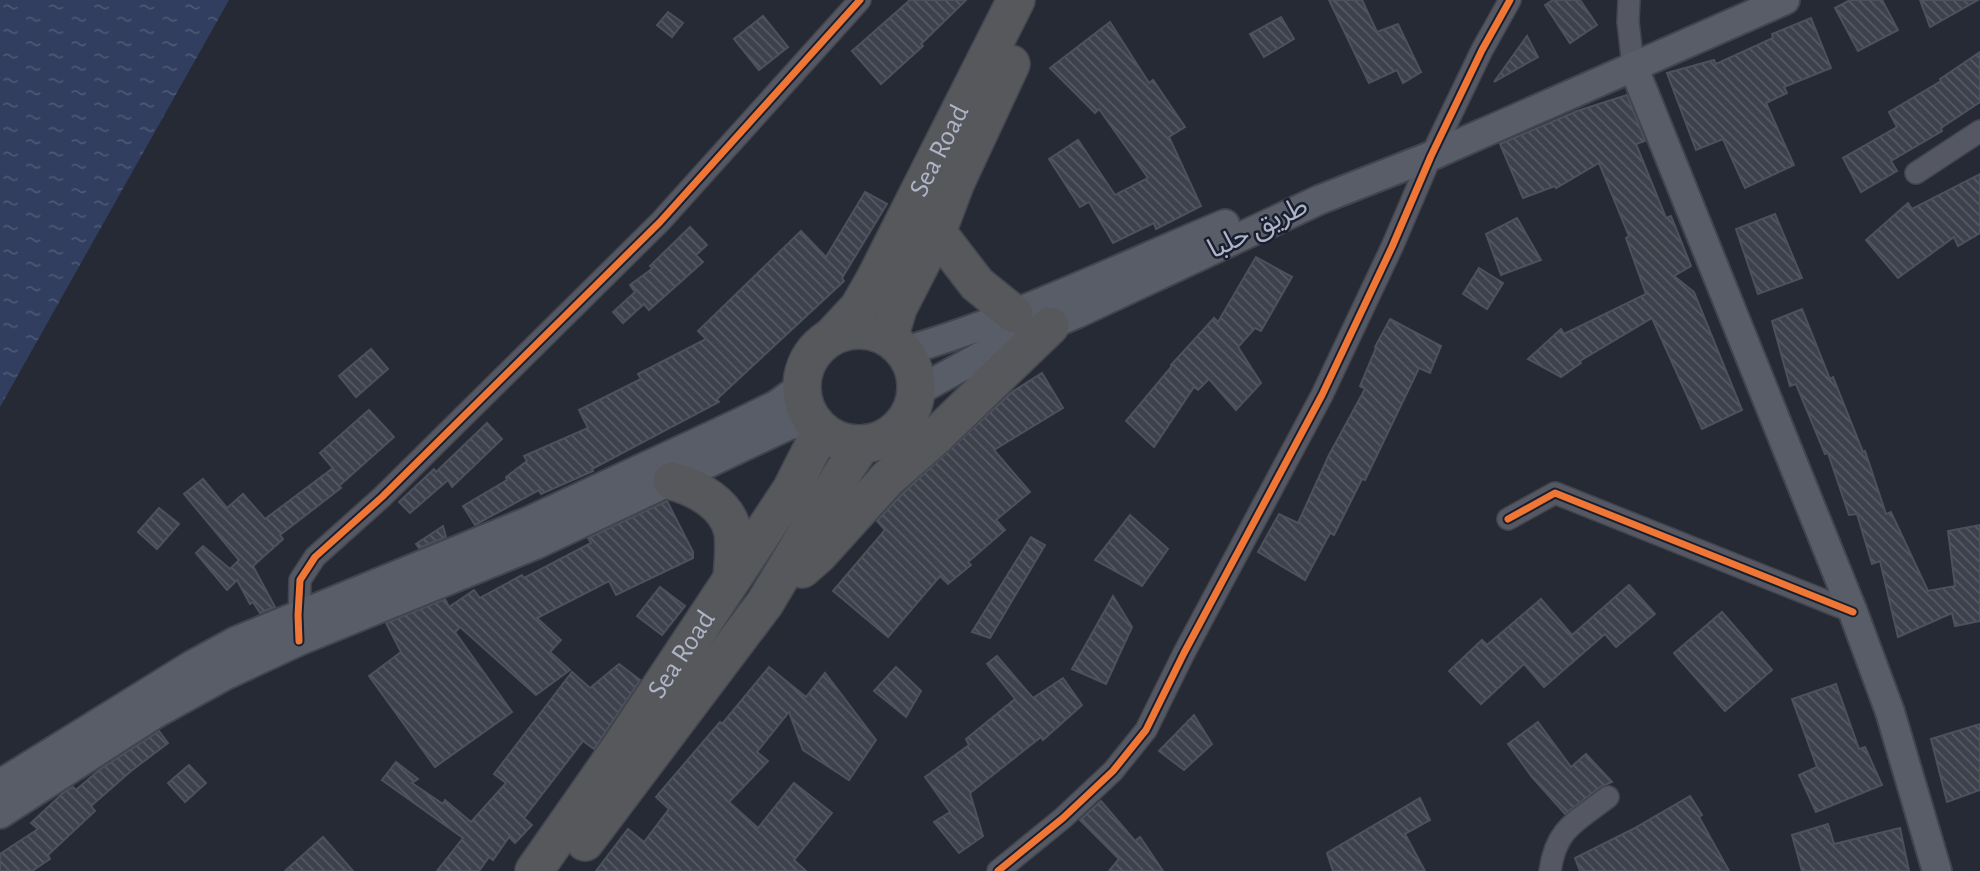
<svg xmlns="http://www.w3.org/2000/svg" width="1980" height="871" font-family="'Alegreya Sans','Noto Sans Arabic',sans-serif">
<defs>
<pattern id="water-ripples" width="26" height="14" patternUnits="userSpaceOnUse" patternTransform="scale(1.75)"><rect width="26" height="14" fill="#313e5f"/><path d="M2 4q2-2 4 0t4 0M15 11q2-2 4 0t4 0" fill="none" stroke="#4c5874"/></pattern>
<pattern id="building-back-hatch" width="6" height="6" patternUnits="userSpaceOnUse" patternTransform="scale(1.75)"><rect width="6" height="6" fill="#3d414b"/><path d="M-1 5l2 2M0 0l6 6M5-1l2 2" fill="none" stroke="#565a63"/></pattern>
</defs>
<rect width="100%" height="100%" fill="#262a34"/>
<!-- water -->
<path fill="url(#water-ripples)" d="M0,0H229L0,407Z"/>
<!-- building -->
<g fill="url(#building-back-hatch)" stroke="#4d515c" stroke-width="2">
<path d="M910,0H966L921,44L923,46L881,84L852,51Z"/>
<path d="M1329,0H1362L1377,32L1398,24L1421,72L1403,83L1397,70L1369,83Z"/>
<path d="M1553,0H1580L1597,25L1570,43L1545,5Z"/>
<path d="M1850,0H1882L1898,30L1858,51L1835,8Z"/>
<path d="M1920,0H1978L1930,27Z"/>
<path d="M668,12L683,23L672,37L657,25Z"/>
<path d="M763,16L788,47L759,70L734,39Z"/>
<path d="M1281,17L1294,39L1264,57L1250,34Z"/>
<path d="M1811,18L1831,68L1784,87L1787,93L1766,103L1794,165L1745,188L1723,139L1696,150L1667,73L1714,60L1716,64L1773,38L1772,34Z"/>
<path d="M1110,22L1149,83L1153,80L1185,127L1169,137L1201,206L1156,229L1154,223L1113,243L1089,202L1080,207L1049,159L1078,140L1115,195L1148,178L1099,109L1095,113L1050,68Z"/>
<path d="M1527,36L1538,57L1494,82Z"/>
<path d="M1980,52V102L1941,128L1942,131L1891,161L1897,171L1861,192L1843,158L1897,127L1889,112L1941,81L1940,79Z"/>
<path d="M1627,95L1645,141L1636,144L1666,218L1671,216L1691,266L1674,276L1694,292L1742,410L1702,429L1652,318L1580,361L1581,363L1561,377L1528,359L1561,329L1564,334L1646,294L1626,238L1629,236L1599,163L1556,188L1555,186L1523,198L1500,144L1577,111Z"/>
<path d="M1980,174V233L1958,246L1954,237L1898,278L1866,240L1908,203L1912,209Z"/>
<path d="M865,192L887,204L842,278L844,281L717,399L719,402L592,469L593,471L541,494L539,490L475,525L463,506L507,480L506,477L527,461L524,456L588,428L579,410L641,379L638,374L706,339L698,331L801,231L826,257Z"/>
<path d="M1775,214L1802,278L1758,294L1736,229Z"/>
<path d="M1517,218L1541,260L1501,275L1486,234Z"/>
<path d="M690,227L707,245L696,255L703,262L649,310L644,304L623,323L613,312L635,292L630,285L653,268L650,266Z"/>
<path d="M1256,257L1292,277L1261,331L1255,328L1238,347L1261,383L1236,410L1209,379L1198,390L1194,387L1154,447L1126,421L1172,366L1171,365L1214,318L1218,322Z"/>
<path d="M1479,268L1503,283L1487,309L1463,294Z"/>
<path d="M1802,309L1830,379L1833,377L1863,452L1865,451L1886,514L1891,512L1928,591L1955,586L1948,531L1980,525V621L1955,626L1952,613L1898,637L1880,561L1872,564L1857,514L1849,515L1828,453L1825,454L1796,384L1790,386L1772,321Z"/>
<path d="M1390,319L1441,346L1430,373L1419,368L1365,480L1362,479L1334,535L1330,533L1305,580L1258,552L1279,514L1298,523L1329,455L1365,389L1360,386L1376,348L1375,347Z"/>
<path d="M371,349L388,369L356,397L339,376Z"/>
<path d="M1042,373L1063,408L994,450L1030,492L996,520L1005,530L968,562L971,565L948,584L940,576L888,637L833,591L885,530L877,521L902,494L1012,392Z"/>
<path d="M369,410L394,437L339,486L341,488L280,535L283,539L253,566L275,607L260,613L253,602L250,604L237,580L227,590L196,553L203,546L230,569L239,560L184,494L203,479L227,508L243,494L265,519L333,468L320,453Z"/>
<path d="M487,423L502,439L452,487L448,480L410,513L399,502L434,469L436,472Z"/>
<path d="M667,501L693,552V558L616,595L609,581L537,618L561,640L550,652L570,670L536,695L460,627L455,632L512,712L435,767L369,676L401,652L386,623L445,599L449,607L474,590L480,598L522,575L524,578L591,543L588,538Z"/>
<path d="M159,508L179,524L157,549L138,532Z"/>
<path d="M1130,515L1168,549L1142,586L1095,560Z"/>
<path d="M443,526L446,537L419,548L416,544Z"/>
<path d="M1031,537L1045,545L990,638L972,632Z"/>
<path d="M1629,585L1655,614L1616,647L1605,634L1544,687L1524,664L1481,704L1449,671L1482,640L1487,645L1541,599L1572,635Z"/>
<path d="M660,587L685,606L662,635L637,616Z"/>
<path d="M1113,596L1132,627L1106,684L1072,669Z"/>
<path d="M1722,612L1772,670L1725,711L1674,653Z"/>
<path d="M997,656L1033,698L1063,678L1082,705L1043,740L1041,737L970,793L983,836L959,853L934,822L950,812L925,777L969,745L966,739L1015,699L987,664Z"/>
<path d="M619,664L640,680L594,749L583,741L524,818L532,825L515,843L509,837L493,860L489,857L479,871H437L463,838L382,780L396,762L418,779L412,783L443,804L445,800L471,822L506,783L494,774L572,672L590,688Z"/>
<path d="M769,667L806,697L825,673L876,740L849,780L803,750L789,712L757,752L768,761L729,802L758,828L794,783L832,813L794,860L806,871H596L628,829L644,842L669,809L656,797L720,722L722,724Z"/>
<path d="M896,667L921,691L906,717L874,691Z"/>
<path d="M1836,684L1859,749L1865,747L1882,785L1816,812L1799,775L1817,767L1792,699Z"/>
<path d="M1194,715L1212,744L1184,770L1159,751Z"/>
<path d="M1538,722L1571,767L1586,754L1612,782L1600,787L1565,814L1532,777L1508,744Z"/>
<path d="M1980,724V790L1947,802L1931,739Z"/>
<path d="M159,731L168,743L131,771L91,806L95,811L48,855L50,859L32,871H0V854L38,829L31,823L64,792L73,787L76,790L99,770Z"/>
<path d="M189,765L206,783L185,802L168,783Z"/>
<path d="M1690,796L1702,815L1699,817L1729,871H1580L1575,858L1633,829Z"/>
<path d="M1420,798L1430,820L1405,834L1425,871H1333L1327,853Z"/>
<path d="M1101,801L1135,841L1140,837L1163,871H1109L1119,859L1080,820Z"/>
<path d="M1828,824L1834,844L1900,828L1909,871H1802L1792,835Z"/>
<path d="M323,837L353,871H285Z"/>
</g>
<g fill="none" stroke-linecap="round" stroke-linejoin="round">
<defs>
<g id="street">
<path d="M1629,0L1628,22L1633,66"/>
<path d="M1916,173L1980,131"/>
<path d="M1508,519L1555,493L1853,612"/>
<path d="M299,629L300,580L315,557L382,497L660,222L860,0"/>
<path d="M998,871L1063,818L1113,771L1146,730L1184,653L1322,395L1392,247L1431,156L1482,50L1510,0"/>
<path d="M1550,871C1556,828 1576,822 1608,797"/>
</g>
<g id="secondary">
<path d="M1633,66L1853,612L1890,712L1937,871"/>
<path d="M905,351C1015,319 1119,268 1225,224"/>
<path d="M916,392L990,351L1076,314L1319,200L1431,156L1785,0"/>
<path d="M0,784L192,665L236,641L529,521L737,424L776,405L801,387"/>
<path d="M0,814L155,714L226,675L299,641L535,545L787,426L811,419"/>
</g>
<g id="highway">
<path d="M937,232L977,284L1014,314"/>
<circle cx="859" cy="387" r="57"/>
<path id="s1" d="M833,335L859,307L875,279L1016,0"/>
<path d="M889,338L898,308L937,232L956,182L1011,64"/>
<path d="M672,481C697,488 728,504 733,533C735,548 733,563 732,578"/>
<path d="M802,569L818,555L887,479L936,436L1050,326"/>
<path d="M585,842L765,603L842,474L862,444"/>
<path id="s2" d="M534,871L622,745L791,490L821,431"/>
</g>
</defs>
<!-- street casing -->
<use href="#street" stroke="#42454d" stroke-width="24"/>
<!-- secondary casing -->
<use href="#secondary" stroke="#42454d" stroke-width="32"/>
<!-- highway casing -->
<use href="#highway" stroke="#424650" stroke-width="40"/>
<!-- street -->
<use href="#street" stroke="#555862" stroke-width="21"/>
<!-- secondary -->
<use href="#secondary" stroke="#595d67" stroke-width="28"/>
<!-- highway -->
<use href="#highway" stroke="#56585b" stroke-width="37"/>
<defs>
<g id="cycleway">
<path d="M1508,519L1555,493L1853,612"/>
<path d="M299,641L298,615L300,580L315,557L382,497L660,222L860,0"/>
<path d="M998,871L1063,818L1113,771L1146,730L1184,653L1322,395L1392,247L1431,156L1482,50L1510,0"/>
</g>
</defs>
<!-- cycleway casing -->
<use href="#cycleway" stroke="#191f2f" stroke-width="11"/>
<!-- cycleway -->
<use href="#cycleway" stroke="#f07635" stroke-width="7"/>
</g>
<g text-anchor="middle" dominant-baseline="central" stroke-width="5" stroke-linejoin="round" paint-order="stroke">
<!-- street labels -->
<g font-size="28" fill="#aeb4c7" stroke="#191f2f">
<text stroke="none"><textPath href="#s1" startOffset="214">Sea Road</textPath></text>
<text transform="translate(1258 228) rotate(-26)">طريق حلبا</text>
<text stroke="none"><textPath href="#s2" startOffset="262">Sea Road</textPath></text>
</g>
</g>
</svg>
